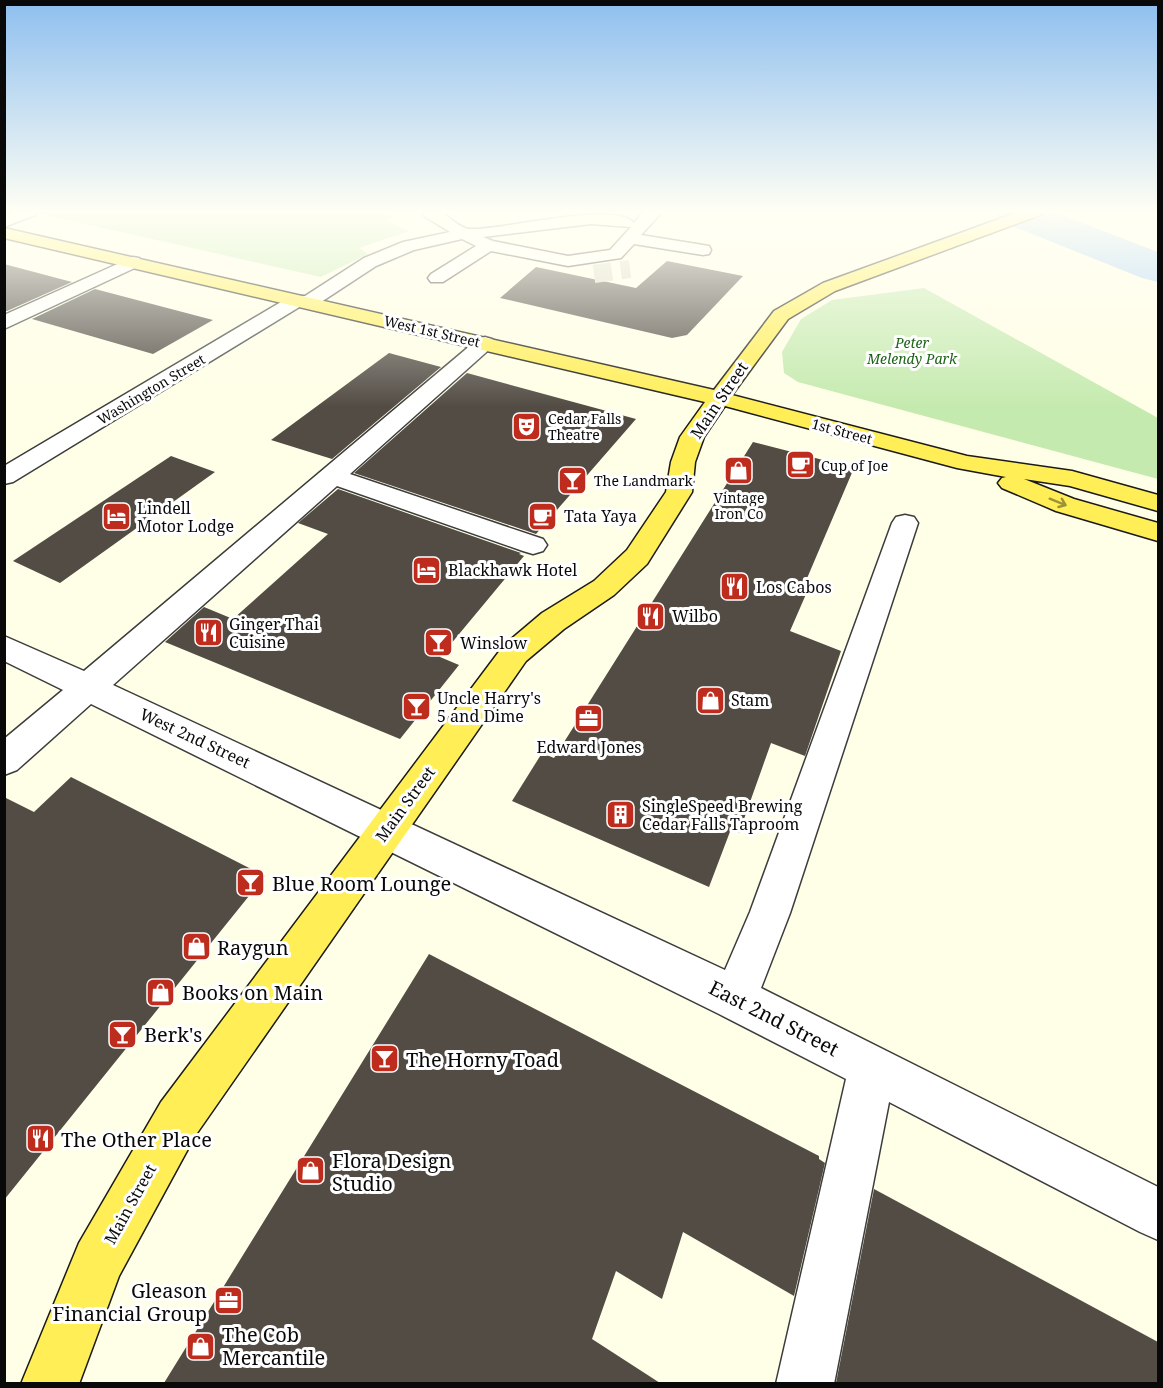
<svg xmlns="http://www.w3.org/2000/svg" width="1163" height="1388" font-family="'Noto Serif',serif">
<rect width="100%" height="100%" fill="#fffee6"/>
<!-- green -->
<g fill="#c5eaaf">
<path d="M32,212H383L392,217L385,220L409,231L359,248L368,254L321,277Z"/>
<path d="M924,288L1158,418V479L798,382L784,373L782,352L801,319L832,300Z"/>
</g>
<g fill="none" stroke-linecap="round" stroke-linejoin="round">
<!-- river -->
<path fill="#a8cff9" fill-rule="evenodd" d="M995,212H1054L1158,252V282L1142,278L1000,221Z"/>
</g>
<!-- building -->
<g fill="#524c45">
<path d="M667,261L743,276L687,335L672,338L500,298L536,267L636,288Z"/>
<path d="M4,264L72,282L7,311H4Z"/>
<path d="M95,289L213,320L153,354L32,319Z"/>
<path d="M389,353L441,367L332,459L271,440Z"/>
<path d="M467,373L636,419L536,534L354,473Z"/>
<path d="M753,442L854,468L805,583L810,585L790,631L841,651L805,756L771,743L739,833L731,829L709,887L512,801L542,753L554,758Z"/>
<path d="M171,456L215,472L60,583L13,561Z"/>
<path d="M338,489L521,553L519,554L524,556L440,657L459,665L400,739L165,642L204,607L233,619L328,534L298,523Z"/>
<path d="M71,777L265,876L4,1200V797L34,812Z"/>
<path d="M429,954L819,1156V1159L825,1163L794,1296L683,1232L662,1299L616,1271L592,1339L660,1383H164Z"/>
<path d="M874,1189L1158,1342V1383H836Z"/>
</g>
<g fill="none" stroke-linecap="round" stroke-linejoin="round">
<!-- minor-tunnel -->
<path stroke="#dad9c5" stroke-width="18" stroke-dasharray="18 9" stroke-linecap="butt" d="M594,274L630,269"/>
<defs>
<g id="minor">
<path d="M14,212H37L35,215L4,227V216Z"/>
<path d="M423,212H447L445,215C451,219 461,228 469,229C500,231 615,200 634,223L643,212H662L641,235L703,245L709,246L711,250L709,254L703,255L634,244L621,258L568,266L491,251L443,282H431L428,278L431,274L476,246L462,239L414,250L376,266L315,306H301L13,482L4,484V466L291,296H305L364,258L403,242L450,232L424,216ZM591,224L631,227L610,250L568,256L493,241L483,237Z"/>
<path d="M133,257L139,258L142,262L139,266L4,329V315Z"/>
<path d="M485,337L492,339L495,343L492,347L350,474L543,539L547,545L543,551L533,554L523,551L337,486L113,685L725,970L750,912L892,523L896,517L905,515L914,517L918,523L790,913L761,988L1158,1187V1240L1140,1232L889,1102L834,1384H776L846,1079L719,1014L91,704L17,770L4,775V739L63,690L4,661V636L84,671L478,339Z"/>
</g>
<path id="major" d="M1018,212H1042L1040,215L835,291L788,319L732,395L967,456L1072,471L1158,495V511L1070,486L1024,479L1074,499L1158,523V541L1056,511L1002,488L998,483L1002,478L1006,477L957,468L725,406L704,437L695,462L692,492L647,564L614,595L564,629L526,661L195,1136L119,1276L79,1384H21L79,1243L161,1102L504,645L542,613L594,581L627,550L666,492L671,462L680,437L705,402L4,238V228L714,390L774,311L823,283Z"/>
</defs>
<!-- minor casing -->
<use href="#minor" stroke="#3c3c3c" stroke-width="3"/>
<!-- major casing -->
<use href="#major" stroke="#1a1a1a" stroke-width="3"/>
<!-- minor -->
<use href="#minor" fill="#fff" fill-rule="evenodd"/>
<!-- major -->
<use href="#major" fill="#ffee56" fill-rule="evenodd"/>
</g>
<!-- one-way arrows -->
<defs><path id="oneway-shaft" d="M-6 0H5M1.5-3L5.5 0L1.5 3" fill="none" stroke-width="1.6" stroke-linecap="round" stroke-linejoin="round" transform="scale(1.5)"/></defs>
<use stroke="#9d9237" href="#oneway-shaft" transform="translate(1058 502) rotate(22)"/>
<!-- sky -->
<linearGradient id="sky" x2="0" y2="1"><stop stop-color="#8ebfef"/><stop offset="0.52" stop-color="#fffff4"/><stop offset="1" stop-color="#fffff4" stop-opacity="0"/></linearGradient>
<rect width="1163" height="407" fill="url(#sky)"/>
<!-- icons -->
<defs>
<symbol id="theatre-square" viewBox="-11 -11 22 22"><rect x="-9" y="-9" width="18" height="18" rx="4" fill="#be2c1d" stroke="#fff"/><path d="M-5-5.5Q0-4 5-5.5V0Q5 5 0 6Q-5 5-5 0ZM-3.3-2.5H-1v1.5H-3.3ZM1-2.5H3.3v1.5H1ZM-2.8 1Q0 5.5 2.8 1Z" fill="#fff"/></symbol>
<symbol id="cafe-square" viewBox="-11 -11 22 22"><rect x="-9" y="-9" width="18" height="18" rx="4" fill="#be2c1d" stroke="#fff"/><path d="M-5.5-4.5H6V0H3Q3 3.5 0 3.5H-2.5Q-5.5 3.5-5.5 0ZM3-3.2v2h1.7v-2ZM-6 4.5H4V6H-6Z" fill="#fff"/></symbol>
<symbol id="shop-square" viewBox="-11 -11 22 22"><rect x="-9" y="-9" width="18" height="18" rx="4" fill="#be2c1d" stroke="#fff"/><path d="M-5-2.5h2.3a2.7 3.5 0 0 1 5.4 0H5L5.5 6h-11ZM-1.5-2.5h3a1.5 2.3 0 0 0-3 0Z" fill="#fff"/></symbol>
<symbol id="bar-square" viewBox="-11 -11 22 22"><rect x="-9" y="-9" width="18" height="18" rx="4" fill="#be2c1d" stroke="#fff"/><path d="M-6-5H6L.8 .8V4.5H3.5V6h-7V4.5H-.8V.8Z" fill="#fff"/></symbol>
<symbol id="hotel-square" viewBox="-11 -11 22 22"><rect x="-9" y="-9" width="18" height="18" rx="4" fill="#be2c1d" stroke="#fff"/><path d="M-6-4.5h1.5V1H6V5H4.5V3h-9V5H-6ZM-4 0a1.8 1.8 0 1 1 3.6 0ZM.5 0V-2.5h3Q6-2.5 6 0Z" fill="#fff"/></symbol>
<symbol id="restaurant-square" viewBox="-11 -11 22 22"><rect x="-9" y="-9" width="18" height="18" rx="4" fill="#be2c1d" stroke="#fff"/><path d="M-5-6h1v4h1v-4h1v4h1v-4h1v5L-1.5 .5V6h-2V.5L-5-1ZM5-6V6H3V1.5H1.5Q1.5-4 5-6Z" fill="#fff"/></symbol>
<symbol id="office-square" viewBox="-11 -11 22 22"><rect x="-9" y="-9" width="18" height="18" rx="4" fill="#be2c1d" stroke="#fff"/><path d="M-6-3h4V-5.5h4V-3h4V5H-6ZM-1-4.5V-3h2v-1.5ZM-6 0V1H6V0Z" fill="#fff"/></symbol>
<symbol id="building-square" viewBox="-11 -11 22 22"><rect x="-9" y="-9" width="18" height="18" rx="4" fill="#be2c1d" stroke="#fff"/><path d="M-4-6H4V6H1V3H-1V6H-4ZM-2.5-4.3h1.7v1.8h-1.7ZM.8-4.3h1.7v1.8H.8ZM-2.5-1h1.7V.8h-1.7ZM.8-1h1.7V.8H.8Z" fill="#fff"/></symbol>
</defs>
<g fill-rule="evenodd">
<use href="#theatre-square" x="510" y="410" width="33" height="33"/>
<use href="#cafe-square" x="784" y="448" width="33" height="33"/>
<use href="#shop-square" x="722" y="454" width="33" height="33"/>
<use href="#bar-square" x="556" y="464" width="33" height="33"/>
<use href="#cafe-square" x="526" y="500" width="33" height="33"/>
<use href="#hotel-square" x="100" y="500" width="33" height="33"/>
<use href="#hotel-square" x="410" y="554" width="33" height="33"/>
<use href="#restaurant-square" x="718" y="570" width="33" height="33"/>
<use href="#restaurant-square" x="634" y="600" width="33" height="33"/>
<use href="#restaurant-square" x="192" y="616" width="33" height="33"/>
<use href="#bar-square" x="422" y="626" width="33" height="33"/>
<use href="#shop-square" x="694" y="684" width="33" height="33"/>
<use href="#bar-square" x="400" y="690" width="33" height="33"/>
<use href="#office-square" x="572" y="702" width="33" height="33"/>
<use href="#building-square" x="604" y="798" width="33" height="33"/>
<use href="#bar-square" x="234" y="866" width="33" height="33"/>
<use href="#shop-square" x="180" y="930" width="33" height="33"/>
<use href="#shop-square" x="144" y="976" width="33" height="33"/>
<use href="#bar-square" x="106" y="1018" width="33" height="33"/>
<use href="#bar-square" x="368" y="1042" width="33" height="33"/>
<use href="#restaurant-square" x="24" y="1122" width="33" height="33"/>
<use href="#shop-square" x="294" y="1154" width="33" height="33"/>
<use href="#office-square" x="212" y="1284" width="33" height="33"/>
<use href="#shop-square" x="184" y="1330" width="33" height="33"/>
</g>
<g text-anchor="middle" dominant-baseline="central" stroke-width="6" stroke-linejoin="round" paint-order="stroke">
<!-- far-street labels -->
<g font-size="14" fill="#090909" stroke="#fff">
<text transform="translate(432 331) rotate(13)">West 1st Street</text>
<text transform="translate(151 389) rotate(-31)">Washington Street</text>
<text transform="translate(842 431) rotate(15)">1st Street</text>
</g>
<!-- far-park labels -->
<g font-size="14" font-style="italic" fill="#1d6318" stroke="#fff">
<text x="912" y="342">Peter<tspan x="912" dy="16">Melendy Park</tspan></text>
</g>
<!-- far-poi labels -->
<g font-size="14" fill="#090909" stroke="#fff" text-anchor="start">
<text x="548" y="418">Cedar Falls<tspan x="548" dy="16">Theatre</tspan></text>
<text x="821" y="465">Cup of Joe</text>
<text x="594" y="480">The Landmark</text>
<text x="739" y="497" text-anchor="middle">Vintage<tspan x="739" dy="16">Iron Co</tspan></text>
</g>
<!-- street labels -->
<g font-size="16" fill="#090909" stroke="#fff">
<text transform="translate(719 400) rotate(-56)">Main Street</text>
<text transform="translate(195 738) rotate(25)">West 2nd Street</text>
<text transform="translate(405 804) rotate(-54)">Main Street</text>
<text transform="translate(130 1204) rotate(-61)">Main Street</text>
</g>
<!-- poi labels -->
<g font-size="16" fill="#090909" stroke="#fff" text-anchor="start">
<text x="137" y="508">Lindell<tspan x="137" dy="18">Motor Lodge</tspan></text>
<text x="564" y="516">Tata Yaya</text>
<text x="448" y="570">Blackhawk Hotel</text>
<text x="756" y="587">Los Cabos</text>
<text x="672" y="616">Wilbo</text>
<text x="229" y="624">Ginger Thai<tspan x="229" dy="18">Cuisine</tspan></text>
<text x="460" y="643">Winslow</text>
<text x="437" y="698">Uncle Harry's<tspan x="437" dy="18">5 and Dime</tspan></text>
<text x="731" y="700">Stam</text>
<text x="589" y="747" text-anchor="middle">Edward Jones</text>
<text x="642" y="806">SingleSpeed Brewing<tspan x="642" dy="18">Cedar Falls Taproom</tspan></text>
</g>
<!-- near-poi labels -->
<g font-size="20" fill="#090909" stroke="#fff" text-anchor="start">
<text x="272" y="883">Blue Room Lounge</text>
<text x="217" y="947">Raygun</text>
<text x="182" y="992">Books on Main</text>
<text x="144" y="1034">Berk's</text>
<text x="406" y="1059">The Horny Toad</text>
<text x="61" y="1139">The Other Place</text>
<text x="332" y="1160">Flora Design<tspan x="332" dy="23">Studio</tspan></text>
<text x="207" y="1290" text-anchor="end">Gleason<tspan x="207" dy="23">Financial Group</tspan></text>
<text x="222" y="1334">The Cob<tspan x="222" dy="23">Mercantile</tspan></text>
</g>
<!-- near-street labels -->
<g font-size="20" fill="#090909" stroke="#fff">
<text transform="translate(774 1018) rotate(27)">East 2nd Street</text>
</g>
</g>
<!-- border -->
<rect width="1163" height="1388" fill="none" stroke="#090909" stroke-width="12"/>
</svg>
